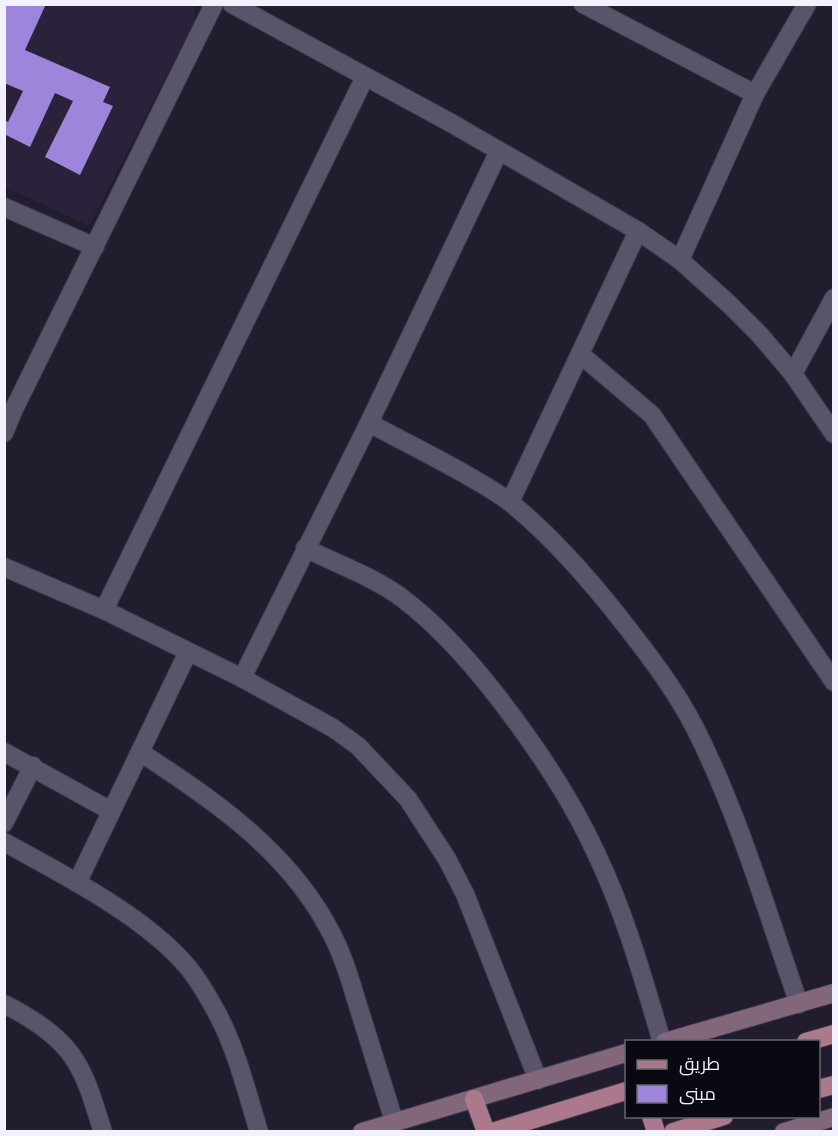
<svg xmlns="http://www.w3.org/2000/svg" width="838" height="1136" font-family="'Exo 2',Cairo,sans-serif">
<rect width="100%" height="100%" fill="#211c2e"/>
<!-- built -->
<path fill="#29223a" d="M5,5H194L195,7L194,22L89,226L5,187Z"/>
<!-- building -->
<path fill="#9d85db" d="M7,4H46L25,50L110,87L103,102L113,106L80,175L45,157L73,101L55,93L30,147L4,134V120L8,122L23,91L4,83V9Z"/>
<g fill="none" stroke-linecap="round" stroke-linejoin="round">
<defs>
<g id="street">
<path d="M232,4L451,123L638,231L680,260L729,304L760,335L793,374L834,434"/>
<path d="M583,4L755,94"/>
<path d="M4,207L95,247"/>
<path d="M680,260L755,94L807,4"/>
<path d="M580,354L652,415L834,682"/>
<path d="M793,374L834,298"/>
<path d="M369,423C401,440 433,456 465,474C480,483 497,492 511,503C555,539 592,582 626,626C651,658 676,691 695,728C739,815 767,912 799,1004"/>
<path d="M4,433L14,409L214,4"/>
<path d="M510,502L638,231"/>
<path d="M305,548C337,564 374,577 402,598C438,625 469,660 497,696C535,745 570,796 596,853C625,913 643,978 662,1042"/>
<path d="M4,567L104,610L242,678L333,728L358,746L408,799L447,859L465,894L538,1080"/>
<path d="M104,610L365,77"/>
<path d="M242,678L369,423L499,151"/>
<path d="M4,752L111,811"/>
<path d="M140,752C212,799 286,849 328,927C343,953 351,983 360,1012C371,1048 383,1085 394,1121"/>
<path d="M4,823L33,766"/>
<path d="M4,842C62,874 143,915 186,965C199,980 209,998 218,1015C237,1051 247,1093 259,1132"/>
<path d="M77,883L188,652"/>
<path d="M4,1004C30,1017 61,1036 76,1062C89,1083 95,1108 103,1132"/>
</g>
<g id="secondary">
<path d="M665,1042L834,993"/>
<path d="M362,1132L626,1053"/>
<path d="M784,1132L834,1117"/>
</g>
<g id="primary">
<path d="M806,1042L834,1034"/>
<path d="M818,1089L834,1085"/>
<path d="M474,1099L486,1132"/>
<path d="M651,1116L656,1132"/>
<path d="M492,1132L626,1091"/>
<path d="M673,1132L724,1116"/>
</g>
</defs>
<!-- street casing -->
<use href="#street" stroke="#3e3a49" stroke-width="20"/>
<!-- secondary casing -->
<use href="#secondary" stroke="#3e3a49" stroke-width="20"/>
<!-- primary casing -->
<use href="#primary" stroke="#3e3a49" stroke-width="20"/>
<!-- street -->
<use href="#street" stroke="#59546a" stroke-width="18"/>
<!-- secondary -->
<use href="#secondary" stroke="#82677b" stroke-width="18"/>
<!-- primary -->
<use href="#primary" stroke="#ac798c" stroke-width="18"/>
</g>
<!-- border -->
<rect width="838" height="1136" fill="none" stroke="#f3f1fe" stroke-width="12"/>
<!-- legend -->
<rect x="625" y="1040" width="195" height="78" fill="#0a0810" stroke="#67656f" stroke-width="1.5"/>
<rect x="637" y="1060" width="30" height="9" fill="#ac798c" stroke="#67656f" stroke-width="1.5"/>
<text x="679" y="1070" font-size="18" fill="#f3f1fe">طريق</text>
<rect x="637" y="1085" width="30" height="18" fill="#9d85db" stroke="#67656f" stroke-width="1.5"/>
<text x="679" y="1100" font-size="18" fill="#f3f1fe">مبنى</text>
</svg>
